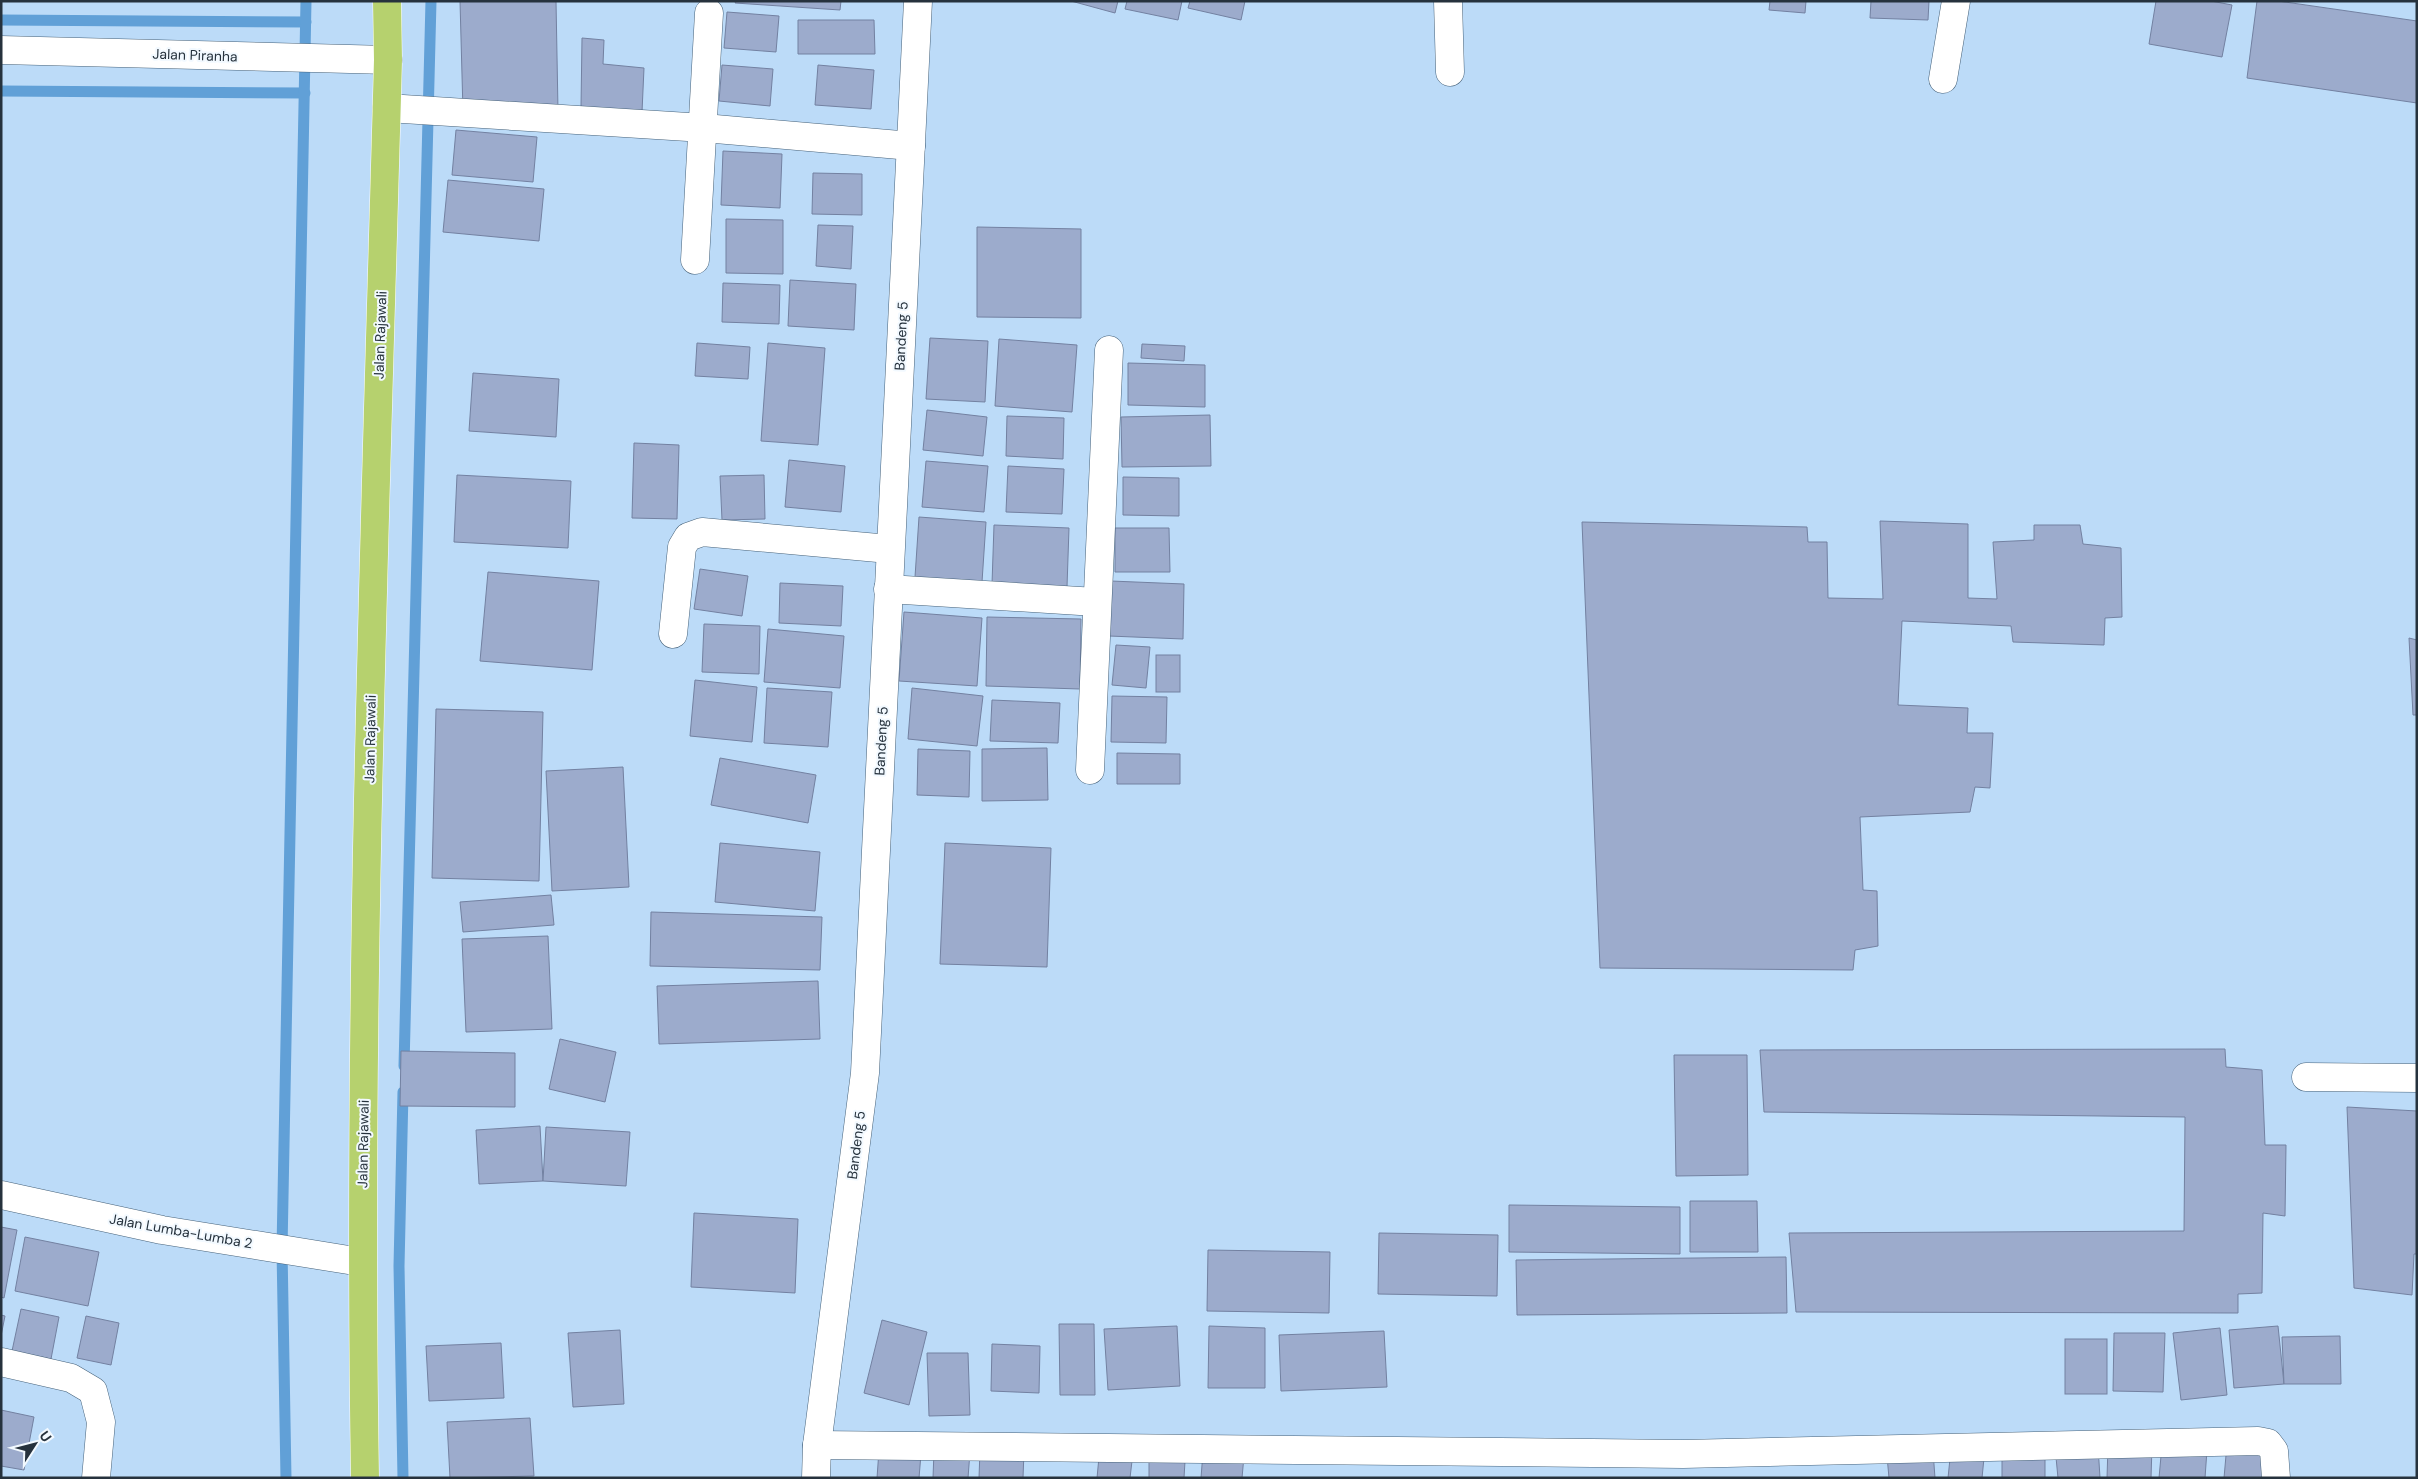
<svg xmlns="http://www.w3.org/2000/svg" width="2418" height="1479" font-family="'DM Sans',sans-serif">
<rect width="100%" height="100%" fill="#bcdbf8"/>
<g fill="none" stroke-linecap="round" stroke-linejoin="round">
<!-- stream -->
<g stroke="#61a0d7" stroke-width="11">
<path d="M1,20L306,22"/>
<path d="M1,91L305,93"/>
<path d="M404,1066L431,1"/>
<path d="M286,1478L282,1249L306,1"/>
<path d="M403,1478L399,1266L403,1092"/>
</g>
</g>
<!-- building -->
<g fill="#9cabcc" stroke="#7381a1">
<path d="M460,1H556L558,111L463,112Z"/>
<path d="M736,1H841L840,10L735,3Z"/>
<path d="M1071,1H1118L1115,13Z"/>
<path d="M1127,1H1182L1178,20L1125,9Z"/>
<path d="M1190,1H1245L1241,20L1188,8Z"/>
<path d="M1770,1H1806L1805,13L1769,10Z"/>
<path d="M1871,1H1929L1928,20L1870,18Z"/>
<path d="M2156,1H2211L2232,5L2222,57L2149,44Z"/>
<path d="M2257,1H2278L2417,21V103L2247,78Z"/>
<path d="M727,12L779,16L776,52L724,48Z"/>
<path d="M798,20H874L875,54H798Z"/>
<path d="M582,38L604,40L603,64L644,68L642,112L581,107Z"/>
<path d="M722,65L773,69L770,106L719,101Z"/>
<path d="M818,65L874,70L871,109L815,105Z"/>
<path d="M456,130L537,137L533,182L452,175Z"/>
<path d="M723,151L782,154L780,208L721,205Z"/>
<path d="M813,173L862,174V215L812,214Z"/>
<path d="M448,180L544,189L539,241L443,232Z"/>
<path d="M726,219L783,220V274L726,273Z"/>
<path d="M818,225L853,226L851,269L816,266Z"/>
<path d="M977,227L1081,229V318L977,317Z"/>
<path d="M790,280L856,284L854,330L788,326Z"/>
<path d="M723,283L780,285L779,324L722,322Z"/>
<path d="M930,338L988,341L985,402L926,399Z"/>
<path d="M999,339L1077,345L1072,412L995,406Z"/>
<path d="M697,343L750,347L748,379L695,376Z"/>
<path d="M768,343L825,348L818,445L761,441Z"/>
<path d="M1142,344L1185,346L1184,361L1141,358Z"/>
<path d="M1128,363L1205,365V407L1128,405Z"/>
<path d="M473,373L559,379L556,437L469,431Z"/>
<path d="M927,410L987,417L983,456L923,450Z"/>
<path d="M1210,415L1211,466L1122,467L1121,417Z"/>
<path d="M1007,416L1064,418L1063,459L1006,456Z"/>
<path d="M634,443L679,445L677,519L632,518Z"/>
<path d="M789,460L845,466L841,512L785,507Z"/>
<path d="M926,461L988,466L984,512L922,507Z"/>
<path d="M1008,466L1064,469L1062,514L1006,512Z"/>
<path d="M457,475L571,481L568,548L454,542Z"/>
<path d="M764,475L765,519L722,520L720,476Z"/>
<path d="M1123,477L1179,478V516L1123,515Z"/>
<path d="M919,517L986,522L982,582L915,577Z"/>
<path d="M1880,521L1968,524V598L1997,599L1993,542L2034,540V525H2080L2083,544L2121,548L2122,617L2105,618L2104,645L2013,642L2011,626L1902,621L1898,705L1968,708L1967,733H1993L1990,788L1975,787L1970,812L1860,817L1863,890L1877,891L1878,946L1855,950L1853,970L1600,968L1582,522L1807,527L1808,542H1827L1828,598L1883,599Z"/>
<path d="M994,525L1069,528L1067,587L992,584Z"/>
<path d="M1115,528H1169L1170,572H1115Z"/>
<path d="M700,569L748,576L742,616L694,609Z"/>
<path d="M488,572L599,581L592,670L480,661Z"/>
<path d="M1111,581L1184,584L1183,639L1109,636Z"/>
<path d="M780,583L843,586L841,626L779,623Z"/>
<path d="M904,612L982,618L977,686L899,681Z"/>
<path d="M987,617L1081,619L1080,689L986,686Z"/>
<path d="M704,624L760,626L759,674L702,672Z"/>
<path d="M768,629L844,636L840,688L764,682Z"/>
<path d="M2409,638L2417,640V715H2413Z"/>
<path d="M1116,645L1150,647L1146,688L1112,685Z"/>
<rect x="1156" y="655" width="24" height="37"/>
<path d="M695,680L757,687L752,742L690,736Z"/>
<path d="M767,688L832,692L828,747L764,743Z"/>
<path d="M912,688L983,696L977,746L908,739Z"/>
<path d="M1112,696L1167,697L1166,743L1111,742Z"/>
<path d="M992,700L1060,703L1058,743L990,741Z"/>
<path d="M436,709L543,712L539,881L432,878Z"/>
<path d="M1047,748L1048,800L982,801V749Z"/>
<path d="M918,749L970,751L969,797L917,795Z"/>
<path d="M1117,753L1180,754V784H1117Z"/>
<path d="M720,758L816,775L808,823L711,805Z"/>
<path d="M623,767L629,887L552,891L546,771Z"/>
<path d="M720,843L820,852L815,911L715,902Z"/>
<path d="M945,843L1051,848L1047,967L940,964Z"/>
<path d="M551,895L554,925L463,932L460,902Z"/>
<path d="M651,912L822,917L820,970L650,966Z"/>
<path d="M548,936L552,1029L466,1032L462,939Z"/>
<path d="M818,981L820,1039L659,1044L657,986Z"/>
<path d="M560,1039L616,1052L605,1102L549,1089Z"/>
<path d="M2225,1049L2226,1067L2262,1070L2265,1145H2286L2285,1216L2263,1213L2262,1293L2238,1294V1313L1796,1312L1789,1233L2184,1231L2185,1117L1764,1112L1760,1050Z"/>
<path d="M401,1051L515,1053V1107L400,1106Z"/>
<path d="M1674,1055H1747L1748,1175L1676,1176Z"/>
<path d="M2347,1107L2417,1111V1254H2414L2412,1295L2354,1288Z"/>
<path d="M540,1126L543,1181L479,1184L476,1130Z"/>
<path d="M546,1127L630,1132L626,1186L543,1181Z"/>
<path d="M1690,1201H1757L1758,1252H1690Z"/>
<path d="M1509,1205L1680,1207V1254L1509,1252Z"/>
<path d="M694,1213L798,1219L795,1293L691,1287Z"/>
<path d="M1,1227L17,1230L4,1298L1,1297Z"/>
<path d="M1379,1233L1498,1235L1497,1296L1378,1294Z"/>
<path d="M25,1237L99,1252L88,1306L15,1291Z"/>
<path d="M1208,1250L1330,1252L1329,1313L1207,1311Z"/>
<path d="M1786,1257L1787,1313L1517,1315L1516,1260Z"/>
<path d="M21,1309L59,1317L51,1359L12,1351Z"/>
<path d="M1,1315L5,1316L1,1336Z"/>
<path d="M86,1316L119,1323L111,1365L77,1358Z"/>
<path d="M882,1320L927,1332L909,1405L864,1393Z"/>
<path d="M1059,1324H1094L1095,1395H1060Z"/>
<path d="M1177,1326L1180,1386L1108,1390L1104,1329Z"/>
<path d="M1209,1326L1265,1328V1388H1208Z"/>
<path d="M2278,1326L2284,1384L2234,1388L2229,1330Z"/>
<path d="M2220,1328L2227,1395L2181,1400L2173,1333Z"/>
<path d="M620,1330L624,1404L573,1407L568,1333Z"/>
<path d="M1384,1331L1387,1387L1281,1391L1279,1335Z"/>
<path d="M2114,1333H2165L2163,1392L2113,1391Z"/>
<path d="M2340,1336L2341,1384H2284L2282,1337Z"/>
<rect x="2065" y="1339" width="42" height="55"/>
<path d="M501,1343L504,1398L429,1401L426,1346Z"/>
<path d="M992,1344L1040,1346L1039,1393L991,1391Z"/>
<path d="M927,1353H968L970,1415L929,1416Z"/>
<path d="M1,1410L34,1417L24,1470L1,1466Z"/>
<path d="M530,1418L534,1476L450,1478L447,1422Z"/>
<path d="M2227,1444L2269,1447L2267,1478H2224Z"/>
<path d="M2162,1445L2207,1450L2205,1478H2159Z"/>
<path d="M2098,1446L2100,1478H2058L2055,1447Z"/>
<path d="M2108,1446H2152L2151,1478H2107Z"/>
<rect x="2002" y="1447" width="43" height="31"/>
<path d="M1985,1448L1982,1478H1948L1951,1449Z"/>
<path d="M879,1450L921,1454L919,1478H877Z"/>
<path d="M980,1450L1024,1451L1023,1478H979Z"/>
<path d="M934,1451L970,1452L968,1478H933Z"/>
<path d="M1933,1451L1935,1478H1889L1887,1456Z"/>
<path d="M1203,1452L1244,1456L1242,1478H1201Z"/>
<path d="M1099,1457L1132,1461L1130,1478H1097Z"/>
<path d="M1149,1460L1185,1461L1184,1478H1149Z"/>
</g>
<g fill="none" stroke-linecap="round" stroke-linejoin="round">
<defs>
<g id="minor">
<path d="M1448,1L1450,72"/>
<path d="M1,50L388,60"/>
<path d="M1943,79L1956,1"/>
<path d="M387,108L704,128L911,146"/>
<path d="M695,260L709,13"/>
<path d="M888,589L1096,602"/>
<path d="M673,634L682,547L688,537L702,532L889,549"/>
<path d="M1090,770L1109,350"/>
<path d="M2306,1077L2417,1078"/>
<path d="M1,1195L162,1230L361,1262"/>
<path d="M1,1362L71,1378L93,1391L101,1422L96,1478"/>
<path d="M817,1445L1683,1454L2258,1441L2268,1443L2274,1451L2276,1478"/>
<path d="M816,1478L817,1445L865,1073L918,1"/>
</g>
<path id="major" d="M365,1478C357,1005 375,532 388,60L387,1"/>
</defs>
<!-- minor casing -->
<use href="#minor" stroke="#46627a" stroke-width="29"/>
<!-- major casing -->
<use href="#major" stroke="#fff" stroke-width="29"/>
<!-- minor -->
<use href="#minor" stroke="#fff" stroke-width="28"/>
<!-- major -->
<use href="#major" stroke="#b6d16e" stroke-width="28"/>
</g>
<g text-anchor="middle" dominant-baseline="central" stroke-width="4" stroke-linejoin="round" paint-order="stroke">
<!-- street labels -->
<g font-size="14" fill="#26323d" stroke="#f2f9ff">
<text transform="translate(195 55) rotate(2)">Jalan Piranha</text>
<text transform="translate(380 335) rotate(-88)">Jalan Rajawali</text>
<text transform="translate(901 336) rotate(-87)">Bandeng 5</text>
<text transform="translate(370 739) rotate(-89)">Jalan Rajawali</text>
<text transform="translate(881 741) rotate(-87)">Bandeng 5</text>
<text transform="translate(363 1144) rotate(-89)">Jalan Rajawali</text>
<text transform="translate(856 1145) rotate(-83)">Bandeng 5</text>
<text transform="translate(181 1231) rotate(10)">Jalan Lumba-Lumba 2</text>
</g>
</g>
<!-- border -->
<rect width="2418" height="1479" fill="none" stroke="#26323d" stroke-width="5"/>
<!-- north arrow -->
<g transform="translate(35 1444) rotate(54)" stroke="#f2f9ff" stroke-width="4" paint-order="stroke">
<path d="M0-4L9 19L0 12L-9 19Z" fill="#26323d"/>
<text y="-8" font-size="14" font-weight="bold" text-anchor="middle" fill="#26323d">U</text>
</g>
</svg>
